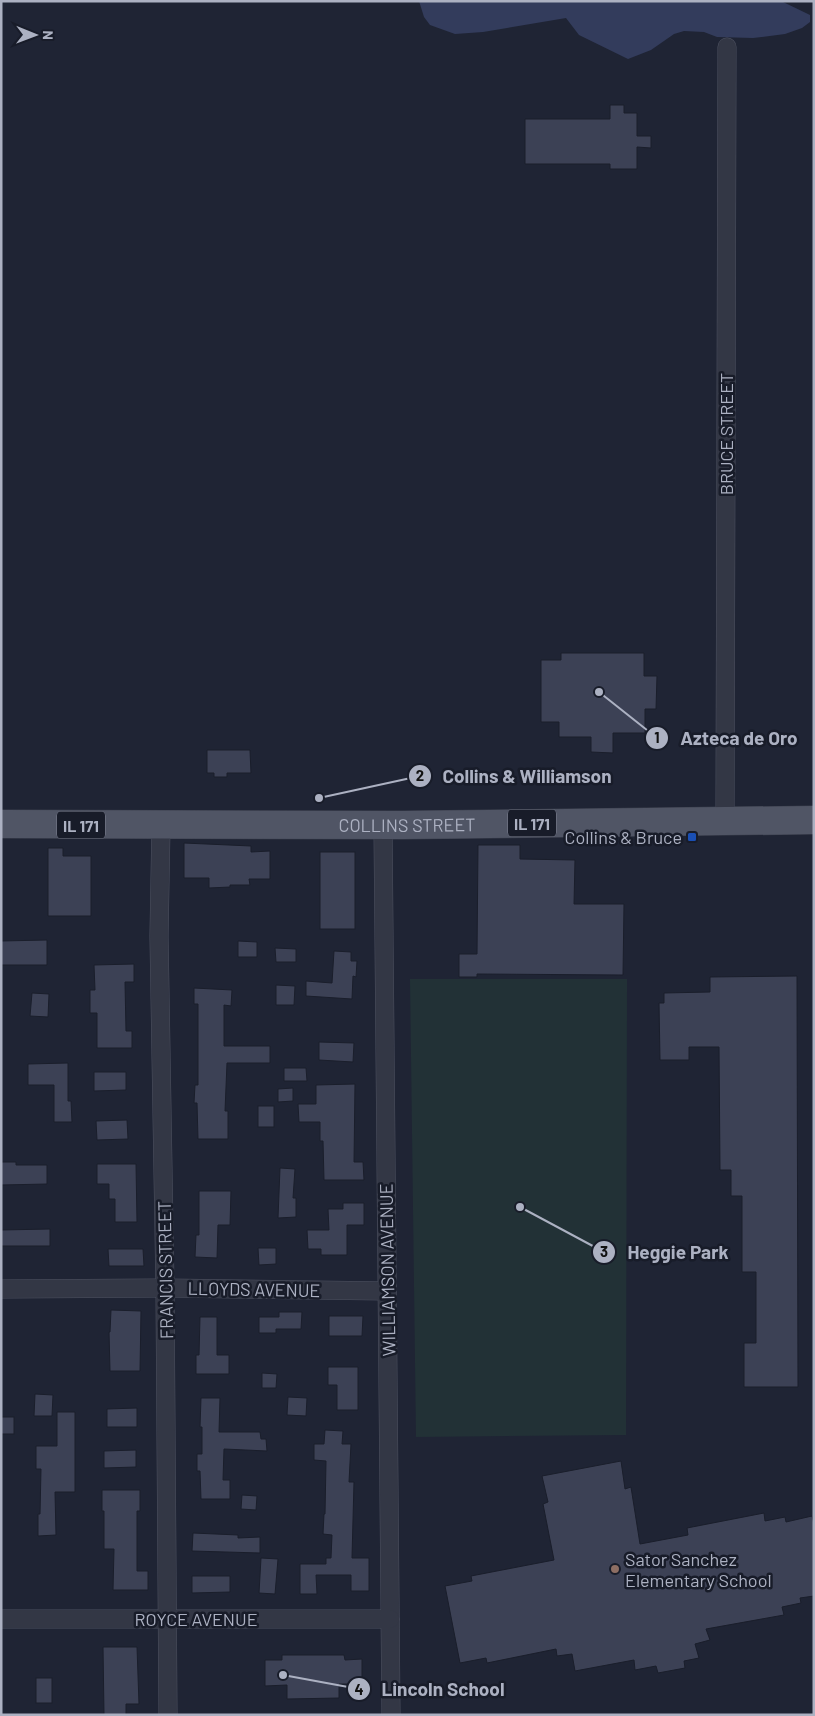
<svg xmlns="http://www.w3.org/2000/svg" width="815" height="1716" font-family="Barlow,sans-serif">
<rect width="100%" height="100%" fill="#1f2434"/>
<!-- green -->
<path fill="#223136" d="M410,979H627L626,1435L416,1437Z"/>
<!-- water -->
<path fill="#333c5c" d="M419,1H781L810,15V22L802,28L785,34L753,38L717,37L704,32L684,31L674,34L651,50L628,59L579,35L566,18L483,32L455,34L430,25L424,17Z"/>
<!-- building -->
<g fill="#3c4155" stroke="#1a1e2b">
<path d="M610,105H624V113H637V136H651V148L637,147V169H610V164H525V119H610Z"/>
<path d="M561,653H644V676H657L656,709H645V733H613V753L591,752V737H559V722H541V660H561Z"/>
<path d="M207,750H250L251,773H227V777H214V773H207Z"/>
<path d="M184,843L251,846V852L270,851V879H249L250,885H230V887L209,888V878H184Z"/>
<path d="M478,845H520V859L575,860L574,904H624L623,975L477,974V977H459V954H477Z"/>
<path d="M48,848H63V856H91V916H48Z"/>
<rect x="320" y="852" width="35" height="77"/>
<path d="M47,940V965H1V941Z"/>
<path d="M238,941L257,942V957H238Z"/>
<path d="M275,948L296,949V962H276Z"/>
<path d="M334,951L351,952V961H357L356,977L353,976L352,999L306,996V981L332,983Z"/>
<path d="M134,964V982H125L126,1031H132V1048H97V1013H90V990H95L94,965Z"/>
<path d="M797,976L798,1387H744V1343H756V1272H742V1196H731V1170H720L719,1047H689V1060H660L659,1003H664V993L710,992V977Z"/>
<path d="M276,985L295,986L294,1005H276Z"/>
<path d="M194,988L232,990L231,1006L224,1005V1046H270V1063H227L225,1111H228V1139H198L197,1103H194L195,1085H198V1004H194Z"/>
<path d="M32,993L49,994L48,1017L30,1016Z"/>
<path d="M319,1042L354,1043L353,1062L319,1060Z"/>
<path d="M68,1063V1101H71L72,1122H54V1085H28V1064Z"/>
<path d="M284,1068H306L307,1081H284Z"/>
<path d="M94,1072H126V1090L94,1091Z"/>
<path d="M355,1084L354,1162H363L364,1180H324L323,1141H320V1122H299L298,1104H316V1085Z"/>
<path d="M293,1088V1101L278,1102V1089Z"/>
<rect x="258" y="1106" width="16" height="21"/>
<path d="M127,1120L128,1139L97,1140L96,1121Z"/>
<path d="M1,1162H16V1165H47V1184L1,1185Z"/>
<path d="M97,1164H136L137,1222H115V1199H109V1184H97Z"/>
<path d="M280,1168L295,1169L293,1198H296V1217L278,1218Z"/>
<path d="M199,1191H231L230,1225H218L217,1258L195,1257L196,1235H199Z"/>
<path d="M343,1203H364V1225H347V1255H321V1249H308L307,1230H329L328,1209H343Z"/>
<path d="M50,1229V1246H1V1230Z"/>
<path d="M258,1248H276V1264L259,1265Z"/>
<path d="M108,1249H143L144,1266H109Z"/>
<path d="M111,1310L141,1311L140,1371H110L109,1332H110Z"/>
<path d="M279,1312H302L301,1329H276V1333H259V1317H279Z"/>
<path d="M329,1316H363L362,1336H329Z"/>
<path d="M200,1317H217V1355H229V1374H196V1355H199Z"/>
<path d="M328,1367H358V1410H337V1385H328Z"/>
<path d="M262,1373L277,1374L276,1388H262Z"/>
<path d="M35,1394L53,1395L52,1416H34Z"/>
<path d="M288,1397L307,1398L306,1416L287,1415Z"/>
<path d="M201,1398H220L219,1432H260L261,1439H266L267,1451L224,1449L223,1480H230V1499H201L200,1471H197V1454H202V1427H200Z"/>
<path d="M137,1408V1427H107V1409Z"/>
<path d="M57,1412H75V1492H55L56,1535L38,1536V1514H40L41,1469H36V1446H57Z"/>
<rect x="1" y="1417" width="13" height="17"/>
<path d="M325,1430L343,1431L342,1444H351L349,1482H354L352,1558H369V1591H351V1575H316L317,1594H300V1564H326V1558H331L332,1535L323,1534L324,1514H325L326,1461L314,1460V1444H324Z"/>
<path d="M136,1450V1467L104,1468V1451Z"/>
<path d="M621,1461L625,1489L631,1487L640,1544L688,1535L687,1528L764,1513L765,1521L785,1517L786,1522L812,1516L814,1524V1596L800,1598L801,1603L782,1607L784,1615L706,1629L710,1640L695,1644L699,1658L684,1661L685,1668L658,1673L656,1666L635,1670L634,1660L575,1671L572,1654L557,1656L556,1649L487,1663L486,1658L460,1663L445,1586L472,1581L471,1576L554,1560L543,1504L548,1502L542,1476Z"/>
<path d="M102,1490H140V1511H137V1571H148V1590H113L114,1549H104V1511H102Z"/>
<path d="M242,1495L257,1496L256,1510L241,1509Z"/>
<path d="M193,1533L238,1535V1538L260,1537V1553L192,1551Z"/>
<path d="M261,1558L278,1559L275,1594L259,1593Z"/>
<path d="M192,1576H230V1592L192,1593Z"/>
<path d="M103,1647H137L139,1704H126V1715H104Z"/>
<path d="M282,1655H344L345,1660L362,1659V1684H339V1698L287,1699V1685L265,1686V1660H282Z"/>
<rect x="36" y="1678" width="16" height="25"/>
</g>
<g fill="none" stroke-linecap="round" stroke-linejoin="round">
<defs>
<g id="street">
<path d="M725,821L727,47"/>
<path d="M161,825L159,936L165,1288L168,1715"/>
<path d="M383,825L391,1715"/>
<path d="M1,1289L165,1288L387,1291"/>
<path d="M1,1619H390"/>
</g>
<g id="primary">
<path id="s1" d="M1,824L403,825L814,820"/>
</g>
</defs>
<!-- street casing -->
<use href="#street" stroke="#4d5160" stroke-width="19"/>
<!-- primary casing -->
<use href="#primary" stroke="#3c404e" stroke-width="29"/>
<!-- street -->
<use href="#street" stroke="#333745" stroke-width="18"/>
<!-- primary -->
<use href="#primary" stroke="#505565" stroke-width="28"/>
</g>
<!-- markers -->
<rect fill="#1a4fb4" stroke="#181c29" stroke-width="2" x="687" y="832" width="10" height="10" rx="2.5"/>
<circle fill="#8d6e63" stroke="#181c29" stroke-width="2" cx="615" cy="1569" r="5"/>
<g text-anchor="middle" dominant-baseline="central" stroke-width="5" stroke-linejoin="round" paint-order="stroke">
<!-- shield labels -->
<g fill="#181c29" stroke="#808494" stroke-width="1">
<rect x="508" y="809.5" width="48" height="27" rx="4"/>
<rect x="57" y="811.5" width="48" height="27" rx="4"/>
</g>
<g font-size="16" font-weight="bold" fill="#acb1c2">
<text x="532" y="823">IL 171</text>
<text x="81" y="825">IL 171</text>
</g>
<!-- street labels -->
<g font-size="18" fill="#acb1c2" stroke="#181c29">
<text transform="translate(726 434) rotate(-90)">BRUCE STREET</text>
<text stroke="none"><textPath href="#s1" startOffset="406">COLLINS STREET</textPath></text>
<text transform="translate(165 1270) rotate(-91)">FRANCIS STREET</text>
<text transform="translate(387 1270) rotate(-91)">WILLIAMSON AVENUE</text>
<text transform="translate(254 1289) rotate(1)">LLOYDS AVENUE</text>
<text x="196" y="1619">ROYCE AVENUE</text>
</g>
<!-- poi labels -->
<g font-size="18" fill="#acb1c2" stroke="#181c29" text-anchor="end">
<text x="682" y="837">Collins &amp; Bruce</text>
<text x="625" y="1559" text-anchor="start">Sator Sanchez<tspan x="625" dy="21">Elementary School</tspan></text>
</g>
</g>
<!-- callouts -->
<path fill="none" stroke="#acb1c2" stroke-width="2" d="M599 692L657 738M319 798L420 776M520 1207L604 1252M283 1675L359 1689"/>
<g fill="#acb1c2" stroke="#181c29" stroke-width="2">
<circle cx="599" cy="692" r="5"/>
<circle cx="319" cy="798" r="5"/>
<circle cx="520" cy="1207" r="5"/>
<circle cx="283" cy="1675" r="5"/>
<circle cx="657" cy="738" r="12"/>
<circle cx="420" cy="776" r="12"/>
<circle cx="604" cy="1252" r="12"/>
<circle cx="359" cy="1689" r="12"/>
</g>
<g font-size="15" text-anchor="middle" font-weight="bold" fill="#111">
<text x="657" y="743">1</text>
<text x="420" y="781">2</text>
<text x="604" y="1257">3</text>
<text x="359" y="1695">4</text>
</g>
<g font-size="19" text-anchor="middle" font-weight="bold" fill="#acb1c2" stroke="#181c29" stroke-width="5" stroke-linejoin="round" paint-order="stroke">
<text x="739" y="745">Azteca de Oro</text>
<text x="527" y="783">Collins &amp; Williamson</text>
<text x="678" y="1259">Heggie Park</text>
<text x="443" y="1696">Lincoln School</text>
</g>
<!-- border -->
<rect width="815" height="1716" fill="none" stroke="#acb1c2" stroke-width="5"/>
<!-- north arrow -->
<g transform="translate(35 35) rotate(91)" stroke="#181c29" stroke-width="4" paint-order="stroke">
<path d="M0-4L9 19L0 12L-9 19Z" fill="#acb1c2"/>
<text y="-8" font-size="14" font-weight="bold" text-anchor="middle" fill="#acb1c2">N</text>
</g>
</svg>
